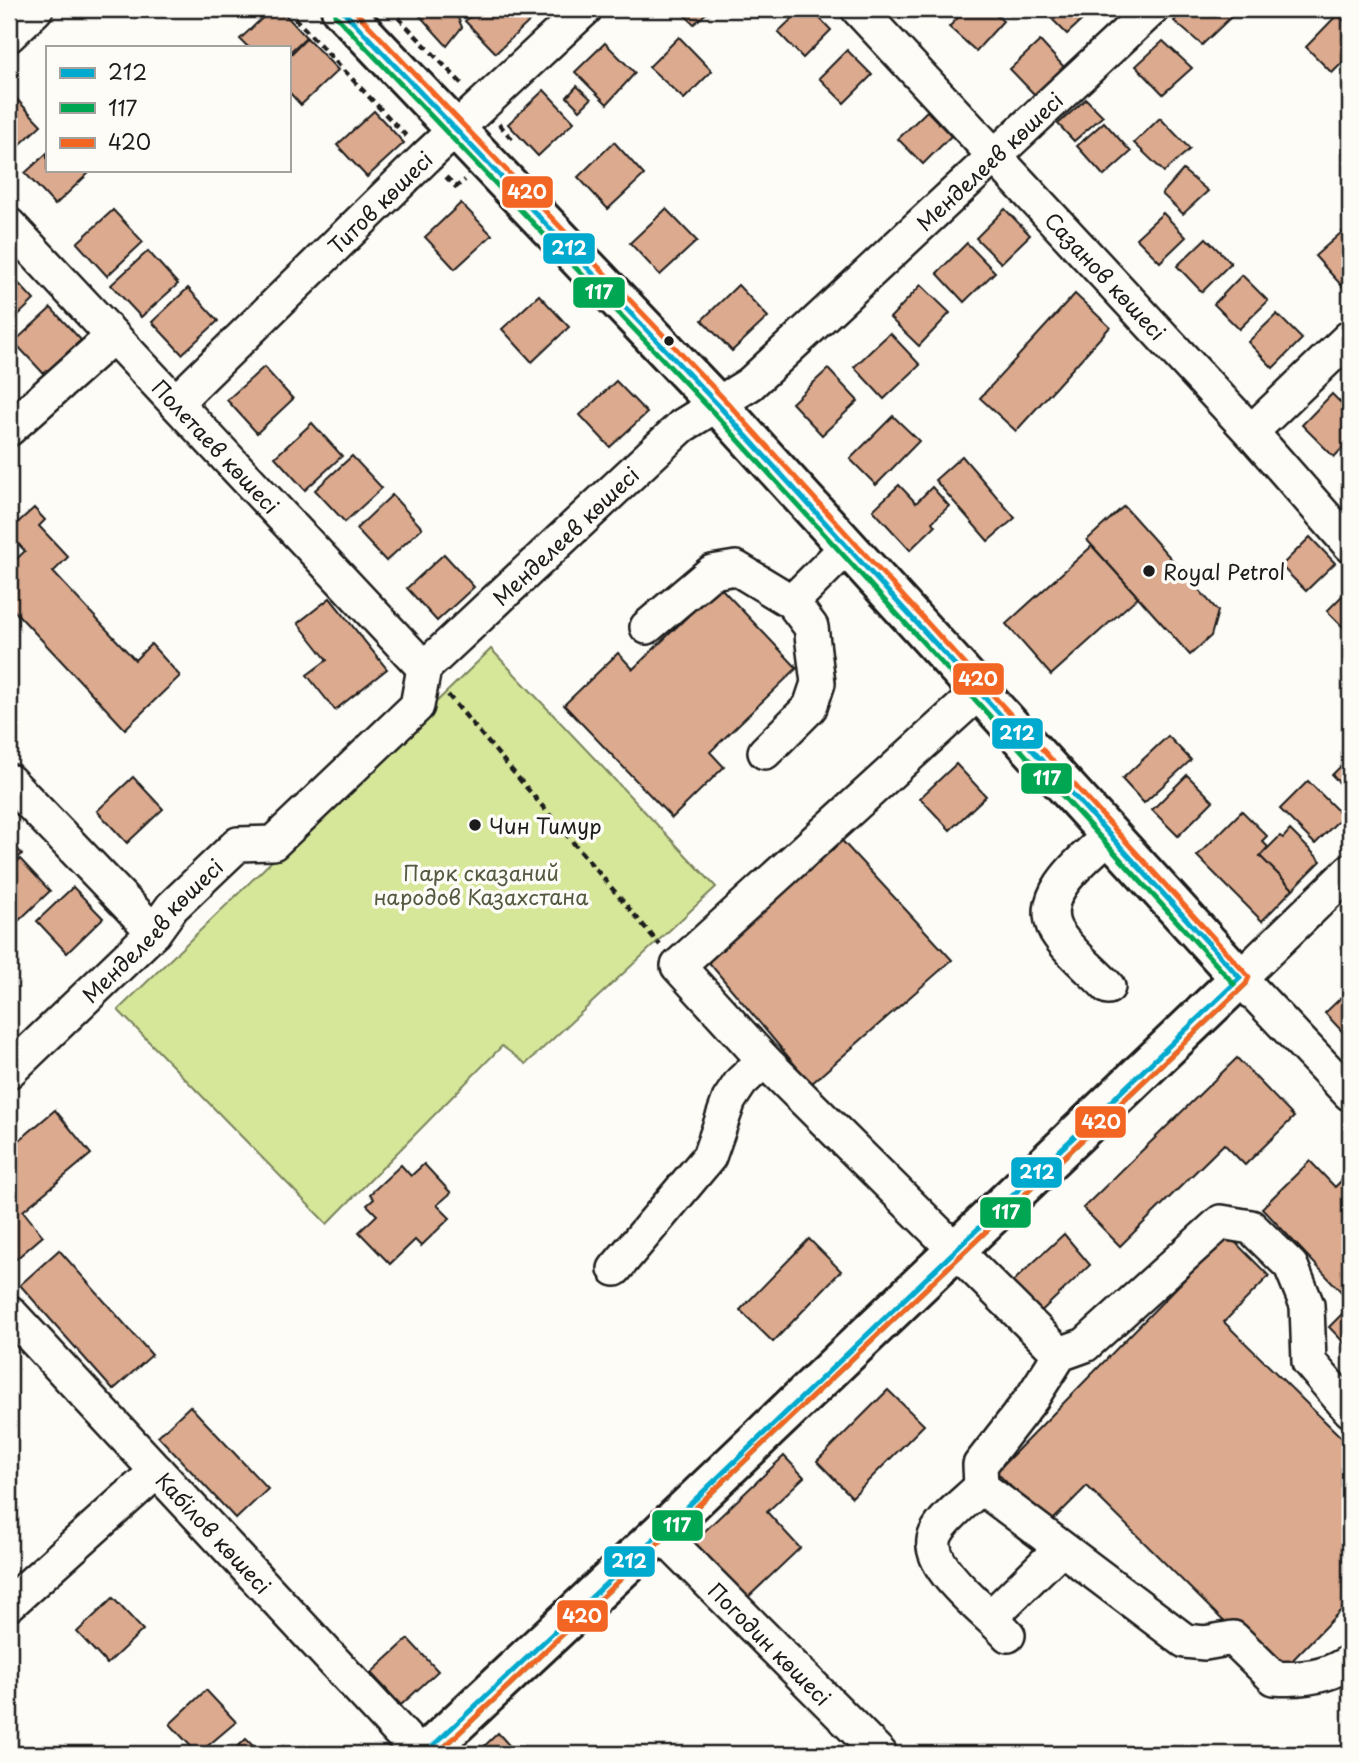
<svg xmlns="http://www.w3.org/2000/svg" width="1359" height="1763" font-family="'Playpen Sans',sans-serif">
<rect width="100%" height="100%" fill="#fdfcf7"/>
<filter id="ink" filterUnits="userSpaceOnUse"><feTurbulence type="fractalNoise" baseFrequency=".0143" numOctaves="2"/><feDisplacementMap in="SourceGraphic" scale="14" xChannelSelector="R" yChannelSelector="G"/><feConvolveMatrix kernelMatrix="1 2 1 2 8 2 1 2 1" color-interpolation-filters="sRGB"/></filter>
<g filter="url(#ink)">
<!-- green -->
<path fill="#d6e79a" stroke="#79825b" stroke-width="2" d="M491,649L716,887L526,1064L502,1046L327,1224L118,1010Z"/>
<!-- building -->
<g fill="#dcaa8e" stroke="#1c1c1c" stroke-width="2">
<path d="M272,9H280L306,37L289,53V47H248L240,39Z"/>
<path d="M427,9H454L462,27L447,46L420,16Z"/>
<path d="M479,9H522L532,19L496,53L465,21Z"/>
<path d="M678,9H711L694,24Z"/>
<path d="M802,9H811L831,30L803,58L778,32Z"/>
<path d="M966,9H989L1003,21L976,51L949,27Z"/>
<path d="M1042,9H1094L1067,34Z"/>
<path d="M1186,9H1224L1232,16L1202,45L1174,21Z"/>
<path d="M1338,14L1350,27V55L1332,73L1306,47Z"/>
<path d="M679,37L712,71L684,99L649,67Z"/>
<path d="M307,38L338,70L301,105L289,92V56Z"/>
<path d="M1040,41L1064,67L1035,95L1010,69Z"/>
<path d="M1163,41L1192,68L1163,94L1136,66Z"/>
<path d="M605,43L635,73L607,104L575,72Z"/>
<path d="M847,50L872,75L844,103L819,78Z"/>
<path d="M577,86L591,99L580,110L567,97Z"/>
<path d="M544,90L574,122L538,156L508,124Z"/>
<path d="M11,93L41,125L9,155V95Z"/>
<path d="M1086,99L1103,116L1074,141L1058,124Z"/>
<path d="M374,111L404,143L367,177L337,145Z"/>
<path d="M927,111L951,136L923,164L898,139Z"/>
<path d="M1160,118L1190,149L1164,172L1134,143Z"/>
<path d="M1104,122L1131,152L1104,176L1077,146Z"/>
<path d="M614,142L644,175L608,209L578,177Z"/>
<path d="M47,153V170L91,171L55,205L25,173Z"/>
<path d="M1183,170L1208,191L1183,214L1162,194Z"/>
<path d="M461,203L492,235L455,269L425,237Z"/>
<path d="M666,209L697,241L660,275L630,243Z"/>
<path d="M1005,209L1030,235L1001,263L976,238Z"/>
<path d="M113,210L143,242L107,276L77,243Z"/>
<path d="M1163,213L1186,237L1160,262L1136,238Z"/>
<path d="M1342,232L1350,242V278L1342,286L1315,256Z"/>
<path d="M1206,238L1231,263L1202,292L1177,266Z"/>
<path d="M967,243L995,272L964,302L937,273Z"/>
<path d="M148,251L178,284L141,317L111,285Z"/>
<path d="M9,273L34,300L9,324Z"/>
<path d="M1242,275L1268,301L1239,329L1214,304Z"/>
<path d="M738,285L768,317L732,351L702,320Z"/>
<path d="M921,285L950,313L919,346L890,318Z"/>
<path d="M188,288L218,321L182,354L152,322Z"/>
<path d="M1075,294L1110,327L1016,431L980,398Z"/>
<path d="M539,295L569,327L532,362L502,329Z"/>
<path d="M51,308L81,340L44,374L14,342Z"/>
<path d="M1277,314L1302,339L1273,368L1248,342Z"/>
<path d="M890,333L920,365L884,399L854,367Z"/>
<path d="M264,367L293,399L257,433L227,400Z"/>
<path d="M828,369L858,401L822,435L792,403Z"/>
<path d="M616,381L647,413L610,447L580,415Z"/>
<path d="M1332,394L1350,412V440L1334,457L1302,425Z"/>
<path d="M893,416L919,441L876,485L850,459Z"/>
<path d="M312,423L342,456L305,490L275,457Z"/>
<path d="M352,456L382,488L345,522L315,490Z"/>
<path d="M962,456L1015,518L988,541L935,480Z"/>
<path d="M899,485L916,503L932,487L949,506L932,522L935,526L910,550L873,510Z"/>
<path d="M392,495L422,528L386,561L356,529Z"/>
<path d="M1124,506L1218,611L1211,636L1190,655L1087,540Z"/>
<path d="M34,508L45,520L39,526L68,557L53,572L135,660L151,644L180,676L125,729L9,605V566L25,551L9,534V518L15,525Z"/>
<path d="M1310,537L1335,563L1306,591L1281,566Z"/>
<path d="M1092,546L1138,597L1051,675L1006,624Z"/>
<path d="M444,554L474,587L437,621L407,588Z"/>
<path d="M719,586L797,668L710,752L724,767L672,818L564,705L618,653L633,669Z"/>
<path d="M1350,588V634L1327,611Z"/>
<path d="M330,598L387,669L335,710L307,675L327,660L298,623Z"/>
<path d="M1168,736L1191,760L1144,803L1122,779Z"/>
<path d="M1350,757V794L1332,775Z"/>
<path d="M956,764L986,796L950,830L920,798Z"/>
<path d="M1187,775L1213,801L1178,836L1152,810Z"/>
<path d="M133,777L163,809L127,843L97,811Z"/>
<path d="M1308,781L1343,816L1315,844L1280,809Z"/>
<path d="M1242,811L1267,836L1262,841L1268,847L1260,856L1293,889L1262,921L1197,856Z"/>
<path d="M1290,830L1321,861L1293,889L1260,856L1280,836L1283,838Z"/>
<path d="M835,833L952,960L811,1084L701,953Z"/>
<path d="M9,840L22,854L9,866Z"/>
<path d="M20,859L50,891L14,925L9,920V869Z"/>
<path d="M73,887L103,918L67,953L37,921Z"/>
<path d="M1350,989V1040L1325,1013Z"/>
<path d="M1237,1058L1294,1117L1245,1165L1224,1144L1120,1246L1083,1208Z"/>
<path d="M55,1110L91,1154L23,1211L43,1236L9,1265V1149Z"/>
<path d="M1310,1161L1335,1187L1350,1172V1301L1262,1208Z"/>
<path d="M424,1164L451,1193L437,1205L450,1218L421,1246L415,1240L390,1264L359,1232L377,1215L367,1205L374,1199L370,1194L401,1165L411,1176Z"/>
<path d="M1064,1234L1090,1265L1033,1319L1007,1287Z"/>
<path d="M1228,1235L1269,1276L1224,1322L1350,1446V1601L1278,1675L1087,1486L1049,1524L996,1472Z"/>
<path d="M809,1239L841,1271L773,1342L740,1310Z"/>
<path d="M59,1250L152,1355L113,1390L20,1285Z"/>
<path d="M1350,1306V1349L1329,1327Z"/>
<path d="M888,1390L924,1425L852,1497L817,1461Z"/>
<path d="M190,1406L268,1489L236,1519L158,1436Z"/>
<path d="M784,1456L804,1477L767,1512L800,1548L744,1601L691,1544Z"/>
<path d="M113,1598L143,1630L107,1664L77,1632Z"/>
<path d="M408,1639L438,1671L401,1705L371,1673Z"/>
<path d="M206,1690L236,1722L198,1754L170,1724Z"/>
<path d="M498,1733L517,1754H476Z"/>
<path d="M246,1739L261,1754H230Z"/>
</g>
<g fill="none" stroke-linecap="round" stroke-linejoin="round">
<defs>
<g id="minor">
<path id="s1" d="M858,9L1251,432L1350,545"/>
<path d="M9,35L36,9"/>
<path id="s2" d="M9,225L424,668"/>
<path id="s3" d="M177,401L426,157L585,9"/>
<path d="M9,429L112,337"/>
<path d="M1251,432L1350,337"/>
<path d="M647,627L712,572L736,568L792,602"/>
<path d="M979,692L678,966L764,1060L1060,1354"/>
<path d="M765,752L810,707L818,683L811,627L792,602L846,548"/>
<path d="M9,781L154,932"/>
<path d="M1350,871L1240,978L1350,1094"/>
<path d="M1108,987C1092,970 1068,951 1056,931C1035,894 1087,857 1110,835"/>
<path id="s4" d="M9,1071L154,932L172,907L238,844L273,843L417,706L424,668L682,426L750,384L1152,9"/>
<path d="M615,1269L709,1157L729,1100L741,1082L764,1060"/>
<path id="s5" d="M9,1312L420,1754"/>
<path d="M1350,1410L1309,1362L1307,1305L1291,1266L1251,1227L1221,1222L1085,1345L1060,1354L1032,1398L980,1465L981,1487L1185,1641L1205,1643L1233,1638L1274,1678C1300,1680 1329,1677 1350,1661"/>
<path d="M981,1487C968,1500 944,1517 936,1534C921,1565 989,1613 1008,1635"/>
<path id="s6" d="M660,1533L880,1754"/>
<path d="M9,1604L157,1471"/>
<path d="M992,1616L1061,1548"/>
</g>
<path id="major" d="M341,9L719,406L1240,978L660,1533L424,1754"/>
</defs>
<!-- minor casing -->
<use href="#minor" stroke="#1c1c1c" stroke-width="38"/>
<!-- major casing -->
<use href="#major" stroke="#1c1c1c" stroke-width="44"/>
<!-- path -->
<g stroke="#1c1c1c" stroke-width="4.5" stroke-dasharray="7 5" stroke-linecap="butt">
<path d="M286,9L408,138"/>
<path d="M390,9L462,84"/>
<path d="M499,124L511,138L507,141"/>
<path d="M446,177L456,187L465,180"/>
<path d="M448,695L660,945"/>
</g>
<!-- minor -->
<use href="#minor" stroke="#fdfcf7" stroke-width="33"/>
<!-- major -->
<use href="#major" stroke="#fdfcf7" stroke-width="38"/>
<defs>
<g id="bus-1">
<path d="M341,9L719,406L1240,978"/>
<path d="M424,1754L660,1533L1240,978"/>
</g>
<g id="bus-2">
<path d="M335,15L713,412L1234,984"/>
<path d="M437,1754L1246,984"/>
</g>
<path id="bus-3" d="M353,9L725,400L1249,977L1246,984L437,1754"/>
</defs>
<!-- bus-1 casing -->
<use href="#bus-1" stroke="#fdfcf7" stroke-width="10"/>
<!-- bus-2 casing -->
<use href="#bus-2" stroke="#fdfcf7" stroke-width="10"/>
<!-- bus-3 casing -->
<use href="#bus-3" stroke="#fdfcf7" stroke-width="10"/>
<!-- bus-1 -->
<use href="#bus-1" stroke="#00a9ce" stroke-width="5"/>
<!-- bus-2 -->
<use href="#bus-2" stroke="#00a651" stroke-width="5"/>
<!-- bus-3 -->
<use href="#bus-3" stroke="#f26522" stroke-width="5"/>
</g>
</g>
<!-- markers -->
<g fill="#1c1c1c" stroke="#fdfcf7" stroke-width="2.5">
<circle cx="669" cy="341" r="6"/>
<circle cx="1149" cy="571" r="7"/>
<circle cx="475" cy="825" r="7"/>
</g>
<g text-anchor="middle" dominant-baseline="central" stroke-width="7" stroke-linejoin="round" paint-order="stroke">
<!-- street labels -->
<g font-size="21" fill="#1c1c1c" stroke="#fdfcf7">
<text stroke="none"><textPath href="#s4" startOffset="1356">Менделеев көшесі</textPath></text>
<text stroke="none"><textPath href="#s3" startOffset="284">Титов көшесі</textPath></text>
<text stroke="none"><textPath href="#s1" startOffset="364">Сазанов көшесі</textPath></text>
<text stroke="none"><textPath href="#s2" startOffset="303">Полетаев көшесі</textPath></text>
<text stroke="none"><textPath href="#s4" startOffset="789">Менделеев көшесі</textPath></text>
<text stroke="none"><textPath href="#s4" startOffset="201">Менделеев көшесі</textPath></text>
<text stroke="none"><textPath href="#s5" startOffset="301">Кабілов көшесі</textPath></text>
<text stroke="none"><textPath href="#s6" startOffset="156">Погодин көшесі</textPath></text>
</g>
<!-- poi labels -->
<g font-size="21" fill="#1c1c1c" stroke="#fdfcf7" text-anchor="start">
<text x="1163" y="571">Royal Petrol</text>
<text x="489" y="825">Чин Тимур</text>
</g>
<!-- park labels -->
<g font-size="21" fill="#545942" stroke="#fdfcf7">
<text x="481" y="872">Парк сказаний<tspan x="481" dy="24">народов Казахстана</tspan></text>
</g>
</g>
<g stroke="#fdfcf7" stroke-width="2.5">
<rect x="501" y="175" width="53" height="34" rx="7" fill="#f26522"/>
<rect x="542" y="232" width="54" height="33" rx="7" fill="#00a9ce"/>
<rect x="572" y="276" width="54" height="33" rx="7" fill="#00a651"/>
<rect x="952" y="662" width="53" height="34" rx="7" fill="#f26522"/>
<rect x="991" y="717" width="53" height="33" rx="7" fill="#00a9ce"/>
<rect x="1020" y="762" width="53" height="33" rx="7" fill="#00a651"/>
<rect x="1074" y="1105" width="53" height="34" rx="7" fill="#f26522"/>
<rect x="1010" y="1156" width="53" height="33" rx="7" fill="#00a9ce"/>
<rect x="979" y="1196" width="53" height="33" rx="7" fill="#00a651"/>
<rect x="651" y="1509" width="53" height="33" rx="7" fill="#00a651"/>
<rect x="603" y="1545" width="53" height="33" rx="7" fill="#00a9ce"/>
<rect x="556" y="1599" width="53" height="34" rx="7" fill="#f26522"/>
</g>
<g font-size="19" text-anchor="middle" font-weight="bold" fill="#fff">
<text x="527" y="199">420</text>
<text x="569" y="255">212</text>
<text x="599" y="299">117</text>
<text x="978" y="686">420</text>
<text x="1017" y="740">212</text>
<text x="1047" y="785">117</text>
<text x="1101" y="1129">420</text>
<text x="1037" y="1179">212</text>
<text x="1006" y="1219">117</text>
<text x="677" y="1532">117</text>
<text x="629" y="1568">212</text>
<text x="582" y="1623">420</text>
</g>
<!-- margin -->
<rect width="1359" height="1763" fill="none" stroke="#fdfcf7" stroke-width="35"/>
<rect x="18" y="18" width="1324" height="1728" fill="none" stroke="#1c1c1c" stroke-width="2.5" filter="url(#ink)"/>
<!-- legend -->
<rect x="46" y="46" width="245" height="126" fill="#fdfcf7" stroke="#a3a29f" stroke-width="2"/>
<rect x="60" y="68" width="35" height="10" fill="#00a9ce" stroke="#a3a29f" stroke-width="2"/>
<text x="108" y="80" font-size="21" fill="#1c1c1c">212</text>
<rect x="60" y="103" width="35" height="10" fill="#00a651" stroke="#a3a29f" stroke-width="2"/>
<text x="108" y="116" font-size="21" fill="#1c1c1c">117</text>
<rect x="60" y="138" width="35" height="10" fill="#f26522" stroke="#a3a29f" stroke-width="2"/>
<text x="108" y="150" font-size="21" fill="#1c1c1c">420</text>
</svg>
